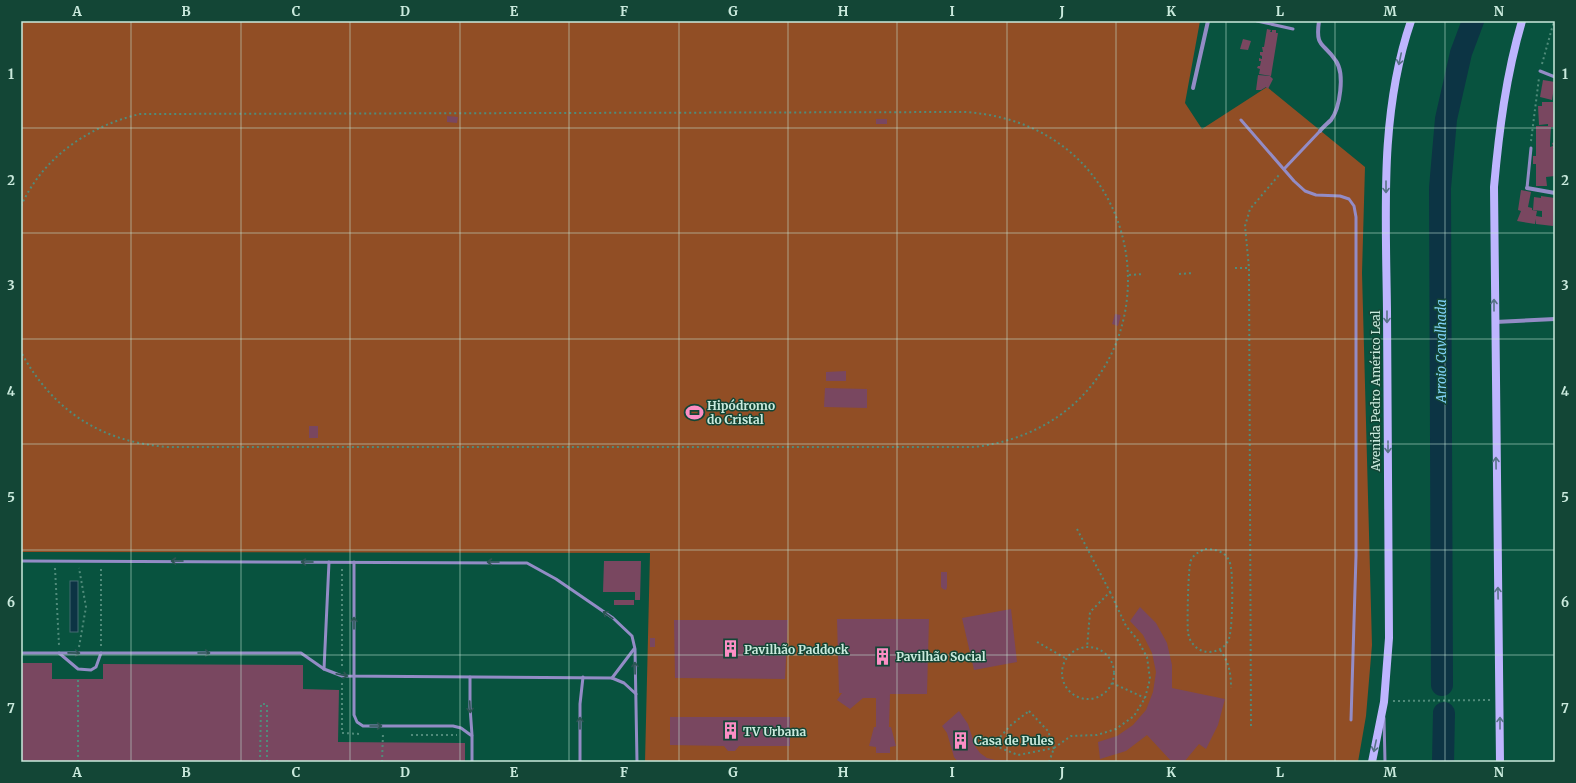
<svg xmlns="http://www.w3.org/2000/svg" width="1576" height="783" font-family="Merriweather,serif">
<rect width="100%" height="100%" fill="#08533f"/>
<!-- green -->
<path fill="#914e25" d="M21,21H1200L1185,103L1202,129L1267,87L1365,167L1362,273L1372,645L1366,716L1358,762H645L650,553L21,552Z"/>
<!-- water -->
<rect fill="#0c3444" stroke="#456b72" x="70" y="581" width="8" height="51"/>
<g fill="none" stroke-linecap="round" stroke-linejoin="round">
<!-- river -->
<g stroke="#0c3444" stroke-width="22">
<path d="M1442,685L1440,188L1446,119L1461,53L1473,21"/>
<path d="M1443,762L1444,713"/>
</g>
</g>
<!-- building -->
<g fill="#794760">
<path d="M1267,29L1271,30L1270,32H1272V30H1276V33H1278L1271,76L1259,74L1260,69L1257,68L1258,66H1260L1261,61H1259V58L1262,59V56L1260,55V52H1263L1262,47H1264Z"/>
<path d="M1243,39L1251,41L1248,50L1240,49Z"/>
<path d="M1258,75L1270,76L1273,79L1268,89L1266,87L1261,90H1256Z"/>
<path d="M1543,80L1555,82L1552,100L1540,97Z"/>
<path d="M1542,102H1553L1555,127H1551L1550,143V147L1553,146L1552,143L1555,142V148H1553L1555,152V176L1546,177L1547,186H1536V164H1533V156H1536V126H1548V124L1539,125L1538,106H1542Z"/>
<path d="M447,116L458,117L457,123L447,122Z"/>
<rect x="876" y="119" width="11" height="5"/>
<path d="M1521,190L1531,192L1528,207L1532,208V210L1537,211L1536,216L1542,217V211L1533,210L1534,197L1541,198V196L1555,198L1553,226L1536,224V219L1535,224L1517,221L1521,211L1518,210Z"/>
<path d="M1115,314L1121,315L1118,326L1112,324Z"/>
<path d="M846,371V381H826V372Z"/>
<path d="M825,388L867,389V408L824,407Z"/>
<rect x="309" y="426" width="9" height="12"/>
<path d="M604,561H641L640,600H635V592H603Z"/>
<path d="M941,572H947V587L946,590L943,589L941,587Z"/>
<rect x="614" y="600" width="20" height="5"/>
<path d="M1140,607L1156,623L1167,643L1172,665V688L1225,699L1218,725L1206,749L1199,744L1184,762H1172L1147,735L1126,751L1100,759L1098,742L1117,736L1133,725L1146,710L1153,692L1156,672L1152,653L1143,635L1130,621Z"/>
<path d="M1011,609L1017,662L974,670L962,618Z"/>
<path d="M837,619H929L927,694H890L889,727H891L896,746L890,747V753H876V747L869,746L874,727H876V698H863L850,709L837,700L842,693H839Z"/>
<path d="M674,620H788L785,679L675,678Z"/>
<rect x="650" y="638" width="5" height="9"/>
<path d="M21,663H52V679H103V664L303,665V689L339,690L338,742L465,743V762H21Z"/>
<path d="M959,711L968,724L975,746L980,753L987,758L995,760L1044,761V762H958L954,757L947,733L942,726Z"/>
<path d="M670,717H790V746H739L735,751H728L724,746L670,745Z"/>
</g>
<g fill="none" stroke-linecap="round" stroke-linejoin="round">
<!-- path -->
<g stroke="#508b7a" stroke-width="2" stroke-dasharray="2 3" stroke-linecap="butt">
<path d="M1542,64L1554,21"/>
<path d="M1531,141L1539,78"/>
<path d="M21,206C43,157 89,126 140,114L965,112C1176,126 1185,420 975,447H168C101,442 53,411 21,352"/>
<path d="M1235,268H1249"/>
<path d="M1179,274L1194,273"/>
<path d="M1129,275L1143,274"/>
<path d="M1077,529L1110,592L1090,612L1087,648"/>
<path d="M1205,549C1213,549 1221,550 1227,557C1229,560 1231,565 1231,568C1233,579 1233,633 1228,641C1221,654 1202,656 1193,644C1190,641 1189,637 1188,633C1187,624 1188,566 1191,560C1194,554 1199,552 1205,549Z"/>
<path d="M55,568L59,645"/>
<path d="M342,569V668"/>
<path d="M1037,642L1067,659"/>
<path d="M101,646V568"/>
<path d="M79,647L86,607L79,568"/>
<circle cx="1088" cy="673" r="26"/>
<path d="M1220,650C1229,662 1231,673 1231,688"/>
<path d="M342,683V733L361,734"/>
<path d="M1112,683L1145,698"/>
<path d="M1393,701L1491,700"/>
<path d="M1029,711L1048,731L1054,748L1018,755L993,745L1011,725Z"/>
<path d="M1251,726L1249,268L1245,226L1250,209L1279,175"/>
<path d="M411,735H457"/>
<path d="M78,762V677"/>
<path d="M260,762L261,704H267V762"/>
<path d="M382,762L383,733"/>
<path d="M1049,762L1054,748L1071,736L1097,735L1116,729L1134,716L1145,698L1150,679L1147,657L1137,639L1126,626L1110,592"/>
</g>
<!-- service -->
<g stroke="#938cc6" stroke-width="3">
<path d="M1257,21L1293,29"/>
<path d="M1540,71L1555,77"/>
<path d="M1241,120L1294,181L1305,191L1316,195L1340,196L1349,199L1354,206L1356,217V556L1351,720"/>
<path d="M1284,169L1320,131"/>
<path d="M1527,188L1531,148"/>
<path d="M21,561L527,563L556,579L613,618L632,636L635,649L637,762"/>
<path d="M354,562V715L357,722L363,726H453L461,728L472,736V762"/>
<path d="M21,653H301L324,669L342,676L612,678L624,683L636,694"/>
<path d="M59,653L78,669L91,670L96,667L101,653"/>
<path d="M324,669L329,562"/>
<path d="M470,677V707L472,735"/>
<path d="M612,678L634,649"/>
<path d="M1384,718L1385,762"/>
<path d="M580,762V704L583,677"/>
</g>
<!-- minor -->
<g stroke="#938cc6" stroke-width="4">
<path d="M1319,21C1315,49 1324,42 1336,61C1345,74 1340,108 1331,120C1327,124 1323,127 1320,131"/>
<path d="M1193,88L1208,21"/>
<path d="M1527,188L1555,193"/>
<path d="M1495,322L1555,319"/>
</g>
<!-- secondary -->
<g stroke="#beb5fe" stroke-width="8">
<path d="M1372,762L1384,702L1389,638C1389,529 1388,420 1387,311C1386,214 1379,114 1411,21"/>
<path d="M1500,762L1494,187C1499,131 1506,75 1522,21"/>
</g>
</g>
<!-- one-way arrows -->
<defs><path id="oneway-shaft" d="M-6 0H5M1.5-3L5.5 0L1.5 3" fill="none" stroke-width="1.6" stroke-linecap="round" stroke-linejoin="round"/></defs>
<g stroke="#577286">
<use href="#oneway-shaft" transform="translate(1400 59) rotate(102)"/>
<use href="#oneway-shaft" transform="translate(1386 187) rotate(90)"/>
<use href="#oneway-shaft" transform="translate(1494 305) rotate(-90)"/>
<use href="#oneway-shaft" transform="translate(1387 317) rotate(90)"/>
<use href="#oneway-shaft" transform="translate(1388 447) rotate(90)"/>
<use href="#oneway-shaft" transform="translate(1496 463) rotate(-91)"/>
<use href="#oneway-shaft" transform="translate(1498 593) rotate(-91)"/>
<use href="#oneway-shaft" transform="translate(1500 723) rotate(-90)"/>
<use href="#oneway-shaft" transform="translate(1375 746) rotate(102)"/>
</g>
<g stroke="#2d5453">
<use href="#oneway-shaft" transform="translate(177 561) rotate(-180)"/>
<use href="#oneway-shaft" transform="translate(307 562) rotate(-180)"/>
<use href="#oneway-shaft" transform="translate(493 562) rotate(-180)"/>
<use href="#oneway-shaft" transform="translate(608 615) rotate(-144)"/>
<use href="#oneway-shaft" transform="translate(354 623) rotate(-90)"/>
<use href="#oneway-shaft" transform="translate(74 653) rotate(1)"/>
<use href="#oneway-shaft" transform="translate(204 653)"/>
<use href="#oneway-shaft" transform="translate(635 668) rotate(-91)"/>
<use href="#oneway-shaft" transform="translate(342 675) rotate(12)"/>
<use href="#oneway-shaft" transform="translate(470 707) rotate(87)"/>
<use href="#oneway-shaft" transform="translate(580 723) rotate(-90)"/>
<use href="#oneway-shaft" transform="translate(376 726)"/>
</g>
<!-- grid -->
<path fill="none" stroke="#caeadd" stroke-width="1" stroke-opacity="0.55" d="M131,21V762M241,21V762M350,21V762M460,21V762M569,21V762M679,21V762M788,21V762M897,21V762M1007,21V762M1116,21V762M1226,21V762M1335,21V762M1445,21V762M21,128H1555M21,233H1555M21,339H1555M21,444H1555M21,550H1555M21,655H1555"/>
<!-- icons -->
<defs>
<symbol id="stadium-bare" viewBox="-9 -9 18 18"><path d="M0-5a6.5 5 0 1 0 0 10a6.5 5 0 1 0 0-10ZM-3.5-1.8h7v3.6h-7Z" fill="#fb8fc5" stroke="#134636" stroke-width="2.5" paint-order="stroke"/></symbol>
<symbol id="building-bare" viewBox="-9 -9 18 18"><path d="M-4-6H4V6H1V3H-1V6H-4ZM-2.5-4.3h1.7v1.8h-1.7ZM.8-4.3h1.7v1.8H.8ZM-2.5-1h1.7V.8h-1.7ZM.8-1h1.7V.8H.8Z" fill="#fb8fc5" stroke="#134636" stroke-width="2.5" paint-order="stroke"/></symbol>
</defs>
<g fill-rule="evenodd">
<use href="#stadium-bare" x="682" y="400" width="25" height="25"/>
<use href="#building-bare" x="718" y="636" width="25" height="25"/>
<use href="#building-bare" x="870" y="644" width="25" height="25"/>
<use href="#building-bare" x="718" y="718" width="25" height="25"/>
<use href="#building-bare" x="948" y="728" width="25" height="25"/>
</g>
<g text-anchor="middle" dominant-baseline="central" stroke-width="3" stroke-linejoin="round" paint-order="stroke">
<!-- street labels -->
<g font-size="12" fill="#caeadd" stroke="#134636">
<text transform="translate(1375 391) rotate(-90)">Avenida Pedro Américo Leal</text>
</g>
<!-- poi labels -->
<g font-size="12" font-weight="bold" fill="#caeadd" stroke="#134636" text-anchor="start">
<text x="707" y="405">Hipódromo<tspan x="707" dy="14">do Cristal</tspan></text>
<text x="744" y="649">Pavilhão Paddock</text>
<text x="896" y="656">Pavilhão Social</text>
<text x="743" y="731">TV Urbana</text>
<text x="974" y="740">Casa de Pules</text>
</g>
<!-- water labels -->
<g font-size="13" font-style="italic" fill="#80d1f7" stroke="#134636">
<text transform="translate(1441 351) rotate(-90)">Arroio Cavalhada</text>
</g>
</g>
<!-- border -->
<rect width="1576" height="783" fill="none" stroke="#134636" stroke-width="44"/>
<rect x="22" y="22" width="1532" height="739" fill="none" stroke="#caeadd" stroke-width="1.5"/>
<g font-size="13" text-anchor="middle" font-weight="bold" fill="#caeadd">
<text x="77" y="16">A</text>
<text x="186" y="16">B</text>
<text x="296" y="16">C</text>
<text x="405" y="16">D</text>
<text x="514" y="16">E</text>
<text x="624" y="16">F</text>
<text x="733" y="16">G</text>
<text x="843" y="16">H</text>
<text x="952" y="16">I</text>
<text x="1062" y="16">J</text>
<text x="1171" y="16">K</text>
<text x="1280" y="16">L</text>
<text x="1390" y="16">M</text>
<text x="1499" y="16">N</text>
<text x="11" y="79">1</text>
<text x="1565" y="79">1</text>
<text x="11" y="185">2</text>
<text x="1565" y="185">2</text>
<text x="11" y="290">3</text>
<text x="1565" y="290">3</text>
<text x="11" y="396">4</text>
<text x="1565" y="396">4</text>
<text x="11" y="502">5</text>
<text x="1565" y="502">5</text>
<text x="11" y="607">6</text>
<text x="1565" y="607">6</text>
<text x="11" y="713">7</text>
<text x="1565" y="713">7</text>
<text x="77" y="777">A</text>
<text x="186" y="777">B</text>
<text x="296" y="777">C</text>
<text x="405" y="777">D</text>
<text x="514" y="777">E</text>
<text x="624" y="777">F</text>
<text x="733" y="777">G</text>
<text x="843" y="777">H</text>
<text x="952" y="777">I</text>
<text x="1062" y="777">J</text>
<text x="1171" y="777">K</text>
<text x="1280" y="777">L</text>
<text x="1390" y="777">M</text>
<text x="1499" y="777">N</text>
</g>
</svg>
